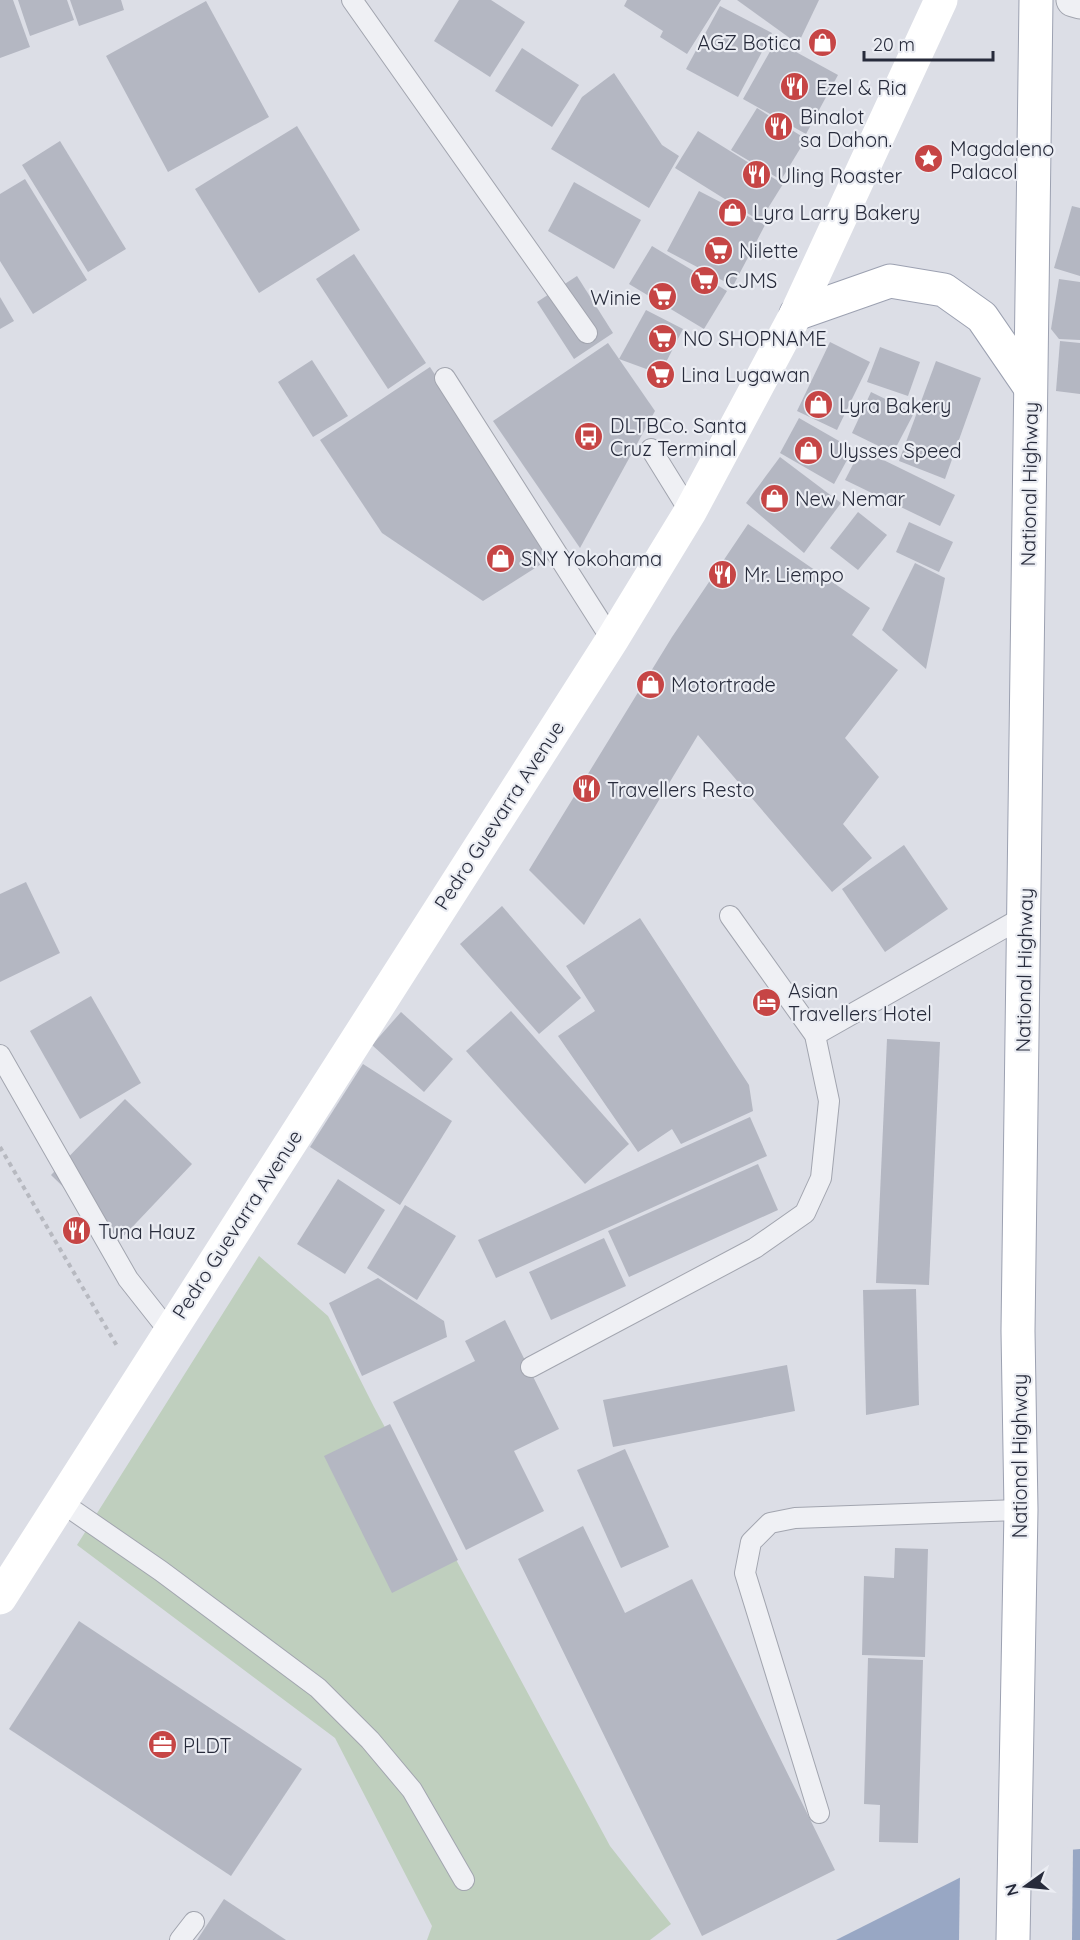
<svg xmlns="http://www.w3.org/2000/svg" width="1080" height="1940" font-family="Quicksand,sans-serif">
<rect width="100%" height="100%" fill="#dcdee6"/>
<!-- green -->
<path fill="#bfcfbe" d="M259,1256L328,1316L374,1407L610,1846L671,1924L650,1940H427L432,1926L335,1738L77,1545Z"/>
<!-- water -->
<path fill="#98a7c4" d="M1080,1849V1940H836L1003,1856Z"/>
<!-- pier -->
<path fill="#dcdee6" d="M1073,1847L1072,1940H959L960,1874L1002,1854Z"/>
<!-- building -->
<g fill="#b4b7c2">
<path d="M0,0H13L30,47L0,58Z"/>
<path d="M18,0H67L74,20L30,36Z"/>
<path d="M70,0H121L124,10L79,26Z"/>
<path d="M459,0H491L525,22L490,77L434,41Z"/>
<path d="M627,0H721L687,54L660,37L663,31L624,6Z"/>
<path d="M737,0H819L798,44Z"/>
<path d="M206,1L269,117L168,172L106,56Z"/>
<path d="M720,6L772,33L738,97L686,69Z"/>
<path d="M776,41L838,75L806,134L743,99Z"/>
<path d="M522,48L579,85L552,127L495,91Z"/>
<path d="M614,73L662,145L679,156L649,208L551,149L582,97Z"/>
<path d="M757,108L806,139L781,180L731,150Z"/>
<path d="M297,126L360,230L259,293L195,189Z"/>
<path d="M698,131L783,184L760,221L675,168Z"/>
<path d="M60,141L126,249L88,272L22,165Z"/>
<path d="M25,179L87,280L33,314L0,261V194Z"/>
<path d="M574,182L641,220L614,269L548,231Z"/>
<path d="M699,191L765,225L733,286L667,251Z"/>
<path d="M1072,206L1080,208V276L1054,268Z"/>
<path d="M652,246L727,291L704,329L629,284Z"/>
<path d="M354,254L426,363L388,389L316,279Z"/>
<path d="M577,276L613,333L574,359L537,302Z"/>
<path d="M1059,279L1080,282V340L1059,339L1051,329Z"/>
<path d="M0,297L14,321L0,329Z"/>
<path d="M646,310L683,329L660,374L619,359Z"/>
<path d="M1060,341L1080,343V394L1056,391Z"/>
<path d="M830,342L870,362L837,430L797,411Z"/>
<path d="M608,343L655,411L580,548L493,421Z"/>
<path d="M880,347L920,362L908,396L867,382Z"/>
<path d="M312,360L348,416L313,437L278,382Z"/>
<path d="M936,361L981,378L945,479L899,461Z"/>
<path d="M430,367L554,556L483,601L382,533L320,440Z"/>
<path d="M871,392L914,413L893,453L852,433Z"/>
<path d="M799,418L853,449L834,484L780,453Z"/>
<path d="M861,449L955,495L940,526L845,480Z"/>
<path d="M780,457L841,503L804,553L746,503Z"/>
<path d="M858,512L887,535L858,570L830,548Z"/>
<path d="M909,522L953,542L939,572L896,552Z"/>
<path d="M748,524L870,608L852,635L898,670L845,738L879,777L843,824L872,858L832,892L698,735L584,925L529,870L672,637Z"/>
<path d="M915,563L945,578L926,669L882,630Z"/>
<path d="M904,845L948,909L885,952L842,889Z"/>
<path d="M26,882L60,953L0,982V894Z"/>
<path d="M502,906L581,998L539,1034L460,944Z"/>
<path d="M640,918L749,1085L753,1111L681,1144L672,1129L638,1152L558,1036L595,1011L566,966Z"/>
<path d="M91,996L141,1083L80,1119L30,1031Z"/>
<path d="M511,1011L629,1144L585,1184L466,1051Z"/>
<path d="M401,1012L453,1059L424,1092L372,1045Z"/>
<path d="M887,1039L940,1042L929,1285L876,1283Z"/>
<path d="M363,1064L452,1121L400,1205L310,1147Z"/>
<path d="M125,1099L192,1164L119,1241L51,1175Z"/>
<path d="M750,1117L767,1156L496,1278L478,1240Z"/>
<path d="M758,1164L778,1210L629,1277L608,1231Z"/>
<path d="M338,1179L385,1210L345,1274L297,1244Z"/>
<path d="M405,1205L456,1236L417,1300L367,1268Z"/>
<path d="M604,1238L626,1286L551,1320L529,1272Z"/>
<path d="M378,1278L444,1321L447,1337L362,1376L329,1303Z"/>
<path d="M916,1289L919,1405L866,1415L863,1290Z"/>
<path d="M505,1320L559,1429L514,1451L544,1511L466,1550L393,1402L475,1361L465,1341Z"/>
<path d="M787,1365L795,1411L613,1447L603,1400Z"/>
<path d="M390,1424L458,1560L392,1593L324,1456Z"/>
<path d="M625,1449L669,1547L621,1568L577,1470Z"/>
<path d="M583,1526L625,1613L692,1579L835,1870L702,1936L518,1559Z"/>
<path d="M895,1548L928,1549L925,1657L862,1655L864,1576L894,1578Z"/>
<path d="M79,1621L302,1769L231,1876L9,1729Z"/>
<path d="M868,1658L923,1660L918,1843L879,1842L880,1805L864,1804Z"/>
<path d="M224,1899L286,1940H197Z"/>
</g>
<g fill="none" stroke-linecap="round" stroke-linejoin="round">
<defs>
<g id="lane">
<path d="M352,0L587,333"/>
<path d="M445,378L612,640"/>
<path d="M651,449L690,512"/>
<path d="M815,1035L1025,916"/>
<path d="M0,1055L128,1279L169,1331"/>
<path d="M531,1367L755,1248L805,1213L821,1178L829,1101L815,1035L730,916"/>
<path d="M61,1502L161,1571L318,1688L370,1740L412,1790L464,1880"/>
<path d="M819,1813L745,1573L751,1542L770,1523L795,1518L1021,1510"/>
<path d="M180,1940L194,1922"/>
</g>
<path id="street" d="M1073,0L1080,2"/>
<g id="primary">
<path d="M796,314L890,281L944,290L982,317L1030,387"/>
<path d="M1013,1940L1021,1510L1018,1331L1036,0"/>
</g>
</defs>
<!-- lane casing -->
<use href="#lane" stroke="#a2a5af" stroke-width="22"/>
<!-- street casing -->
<use href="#street" stroke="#a2a5af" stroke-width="35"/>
<!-- primary casing -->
<use href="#primary" stroke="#9ca1b1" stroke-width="35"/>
<!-- path -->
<path stroke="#b7b9c0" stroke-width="4" stroke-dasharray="4.5 4.5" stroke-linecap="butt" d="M0,1147L117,1346"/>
<!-- lane -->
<use href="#lane" stroke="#eff0f4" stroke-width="20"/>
<!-- street -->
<use href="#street" stroke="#eff0f4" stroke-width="33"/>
<!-- secondary -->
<path stroke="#fff" stroke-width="33" d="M0,1598L612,640L690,512L796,314L941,0"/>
<!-- primary -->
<use href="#primary" stroke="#fff" stroke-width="33"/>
</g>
<!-- icons -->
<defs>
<symbol id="shop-disc" viewBox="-11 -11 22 22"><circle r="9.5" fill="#c64545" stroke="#ebedf3"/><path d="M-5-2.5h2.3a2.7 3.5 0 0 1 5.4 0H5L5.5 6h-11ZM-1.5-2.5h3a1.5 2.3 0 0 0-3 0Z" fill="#fff"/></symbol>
<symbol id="restaurant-disc" viewBox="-11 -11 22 22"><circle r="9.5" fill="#c64545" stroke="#ebedf3"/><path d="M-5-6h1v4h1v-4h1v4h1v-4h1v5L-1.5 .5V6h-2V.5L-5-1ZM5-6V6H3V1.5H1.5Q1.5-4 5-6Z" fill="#fff"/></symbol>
<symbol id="sight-disc" viewBox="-11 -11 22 22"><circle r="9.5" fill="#c64545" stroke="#ebedf3"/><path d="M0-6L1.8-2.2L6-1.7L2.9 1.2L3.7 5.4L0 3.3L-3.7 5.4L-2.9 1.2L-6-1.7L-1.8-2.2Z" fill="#fff"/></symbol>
<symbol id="supermarket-disc" viewBox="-11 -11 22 22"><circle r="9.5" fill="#c64545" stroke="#ebedf3"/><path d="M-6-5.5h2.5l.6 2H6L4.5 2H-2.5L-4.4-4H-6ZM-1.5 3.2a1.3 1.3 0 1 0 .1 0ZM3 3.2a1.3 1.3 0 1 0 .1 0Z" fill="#fff"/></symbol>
<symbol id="bus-disc" viewBox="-11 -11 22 22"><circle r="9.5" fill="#c64545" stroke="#ebedf3"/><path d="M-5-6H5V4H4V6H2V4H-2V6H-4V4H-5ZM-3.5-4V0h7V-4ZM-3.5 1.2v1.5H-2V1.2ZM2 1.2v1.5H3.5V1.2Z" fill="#fff"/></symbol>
<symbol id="hotel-disc" viewBox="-11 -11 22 22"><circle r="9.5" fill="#c64545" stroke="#ebedf3"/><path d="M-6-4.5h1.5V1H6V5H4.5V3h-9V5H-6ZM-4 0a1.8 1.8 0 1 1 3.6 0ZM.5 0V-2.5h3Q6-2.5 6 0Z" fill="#fff"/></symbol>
<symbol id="office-disc" viewBox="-11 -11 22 22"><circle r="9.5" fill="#c64545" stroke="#ebedf3"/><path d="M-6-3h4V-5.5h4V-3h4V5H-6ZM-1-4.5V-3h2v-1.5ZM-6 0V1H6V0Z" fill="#fff"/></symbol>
</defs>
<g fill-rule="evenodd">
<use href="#shop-disc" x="806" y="26" width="33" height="33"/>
<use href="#restaurant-disc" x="778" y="70" width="33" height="33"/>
<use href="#restaurant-disc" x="762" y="110" width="33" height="33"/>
<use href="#sight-disc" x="912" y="142" width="33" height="33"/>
<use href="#restaurant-disc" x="740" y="158" width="33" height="33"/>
<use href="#shop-disc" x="716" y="196" width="33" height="33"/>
<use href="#supermarket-disc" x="702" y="234" width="33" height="33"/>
<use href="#supermarket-disc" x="688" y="264" width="33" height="33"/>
<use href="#supermarket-disc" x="646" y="280" width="33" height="33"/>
<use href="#supermarket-disc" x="646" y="322" width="33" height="33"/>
<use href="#supermarket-disc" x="644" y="358" width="33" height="33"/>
<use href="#shop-disc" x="802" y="388" width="33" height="33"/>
<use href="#bus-disc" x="572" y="420" width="33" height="33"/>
<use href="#shop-disc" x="792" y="434" width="33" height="33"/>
<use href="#shop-disc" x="758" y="482" width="33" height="33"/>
<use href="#shop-disc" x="484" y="542" width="33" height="33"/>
<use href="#restaurant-disc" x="706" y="558" width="33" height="33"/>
<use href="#shop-disc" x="634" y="668" width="33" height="33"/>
<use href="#restaurant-disc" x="570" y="772" width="33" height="33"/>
<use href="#hotel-disc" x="750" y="986" width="33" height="33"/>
<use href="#restaurant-disc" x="60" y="1214" width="33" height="33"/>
<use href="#office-disc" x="146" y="1728" width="33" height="33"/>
</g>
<g text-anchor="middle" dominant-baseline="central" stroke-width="4.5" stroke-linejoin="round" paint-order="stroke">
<!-- poi labels -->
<g font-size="20" fill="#272b3b" stroke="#ebedf3" text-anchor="start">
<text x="801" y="42" text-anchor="end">AGZ Botica</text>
<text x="816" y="87">Ezel &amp; Ria</text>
<text x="800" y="116">Binalot<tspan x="800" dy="23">sa Dahon.</tspan></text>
<text x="950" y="148">Magdaleno<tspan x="950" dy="23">Palacol</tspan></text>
<text x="777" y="175">Uling Roaster</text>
<text x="753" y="212">Lyra Larry Bakery</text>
<text x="739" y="250">Nilette</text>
<text x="725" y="280">CJMS</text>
<text x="641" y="297" text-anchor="end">Winie</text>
<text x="683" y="338">NO SHOPNAME</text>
<text x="681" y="374">Lina Lugawan</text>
<text x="839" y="405">Lyra Bakery</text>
<text x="610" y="425">DLTBCo. Santa<tspan x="610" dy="23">Cruz Terminal</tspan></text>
<text x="829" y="450">Ulysses Speed</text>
<text x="795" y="498">New Nemar</text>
<text x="521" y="558">SNY Yokohama</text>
<text x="744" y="574">Mr. Liempo</text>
<text x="671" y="684">Motortrade</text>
<text x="607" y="789">Travellers Resto</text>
<text x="788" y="990">Asian<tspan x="788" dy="23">Travellers Hotel</tspan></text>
<text x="98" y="1231">Tuna Hauz</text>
<text x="183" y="1745">PLDT</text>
</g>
<!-- street labels -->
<g font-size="20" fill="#272b3b" stroke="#ebedf3">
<text transform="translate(1029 484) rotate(-89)">National Highway</text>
<text transform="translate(499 815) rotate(-57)">Pedro Guevarra Avenue</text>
<text transform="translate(1024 970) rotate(-89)">National Highway</text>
<text transform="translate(237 1224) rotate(-57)">Pedro Guevarra Avenue</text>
<text transform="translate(1019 1456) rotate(-90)">National Highway</text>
</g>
</g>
<!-- north arrow -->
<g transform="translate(1026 1886) rotate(255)" stroke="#ebedf3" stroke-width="4.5" paint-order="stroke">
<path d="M0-4.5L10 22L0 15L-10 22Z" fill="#272b3b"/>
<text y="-9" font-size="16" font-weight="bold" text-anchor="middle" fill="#272b3b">N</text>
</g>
<!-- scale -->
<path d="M864 51v9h129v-9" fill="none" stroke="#272b3b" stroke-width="3"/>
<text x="873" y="51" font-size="18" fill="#272b3b" stroke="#ebedf3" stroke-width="4.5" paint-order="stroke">20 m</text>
</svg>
